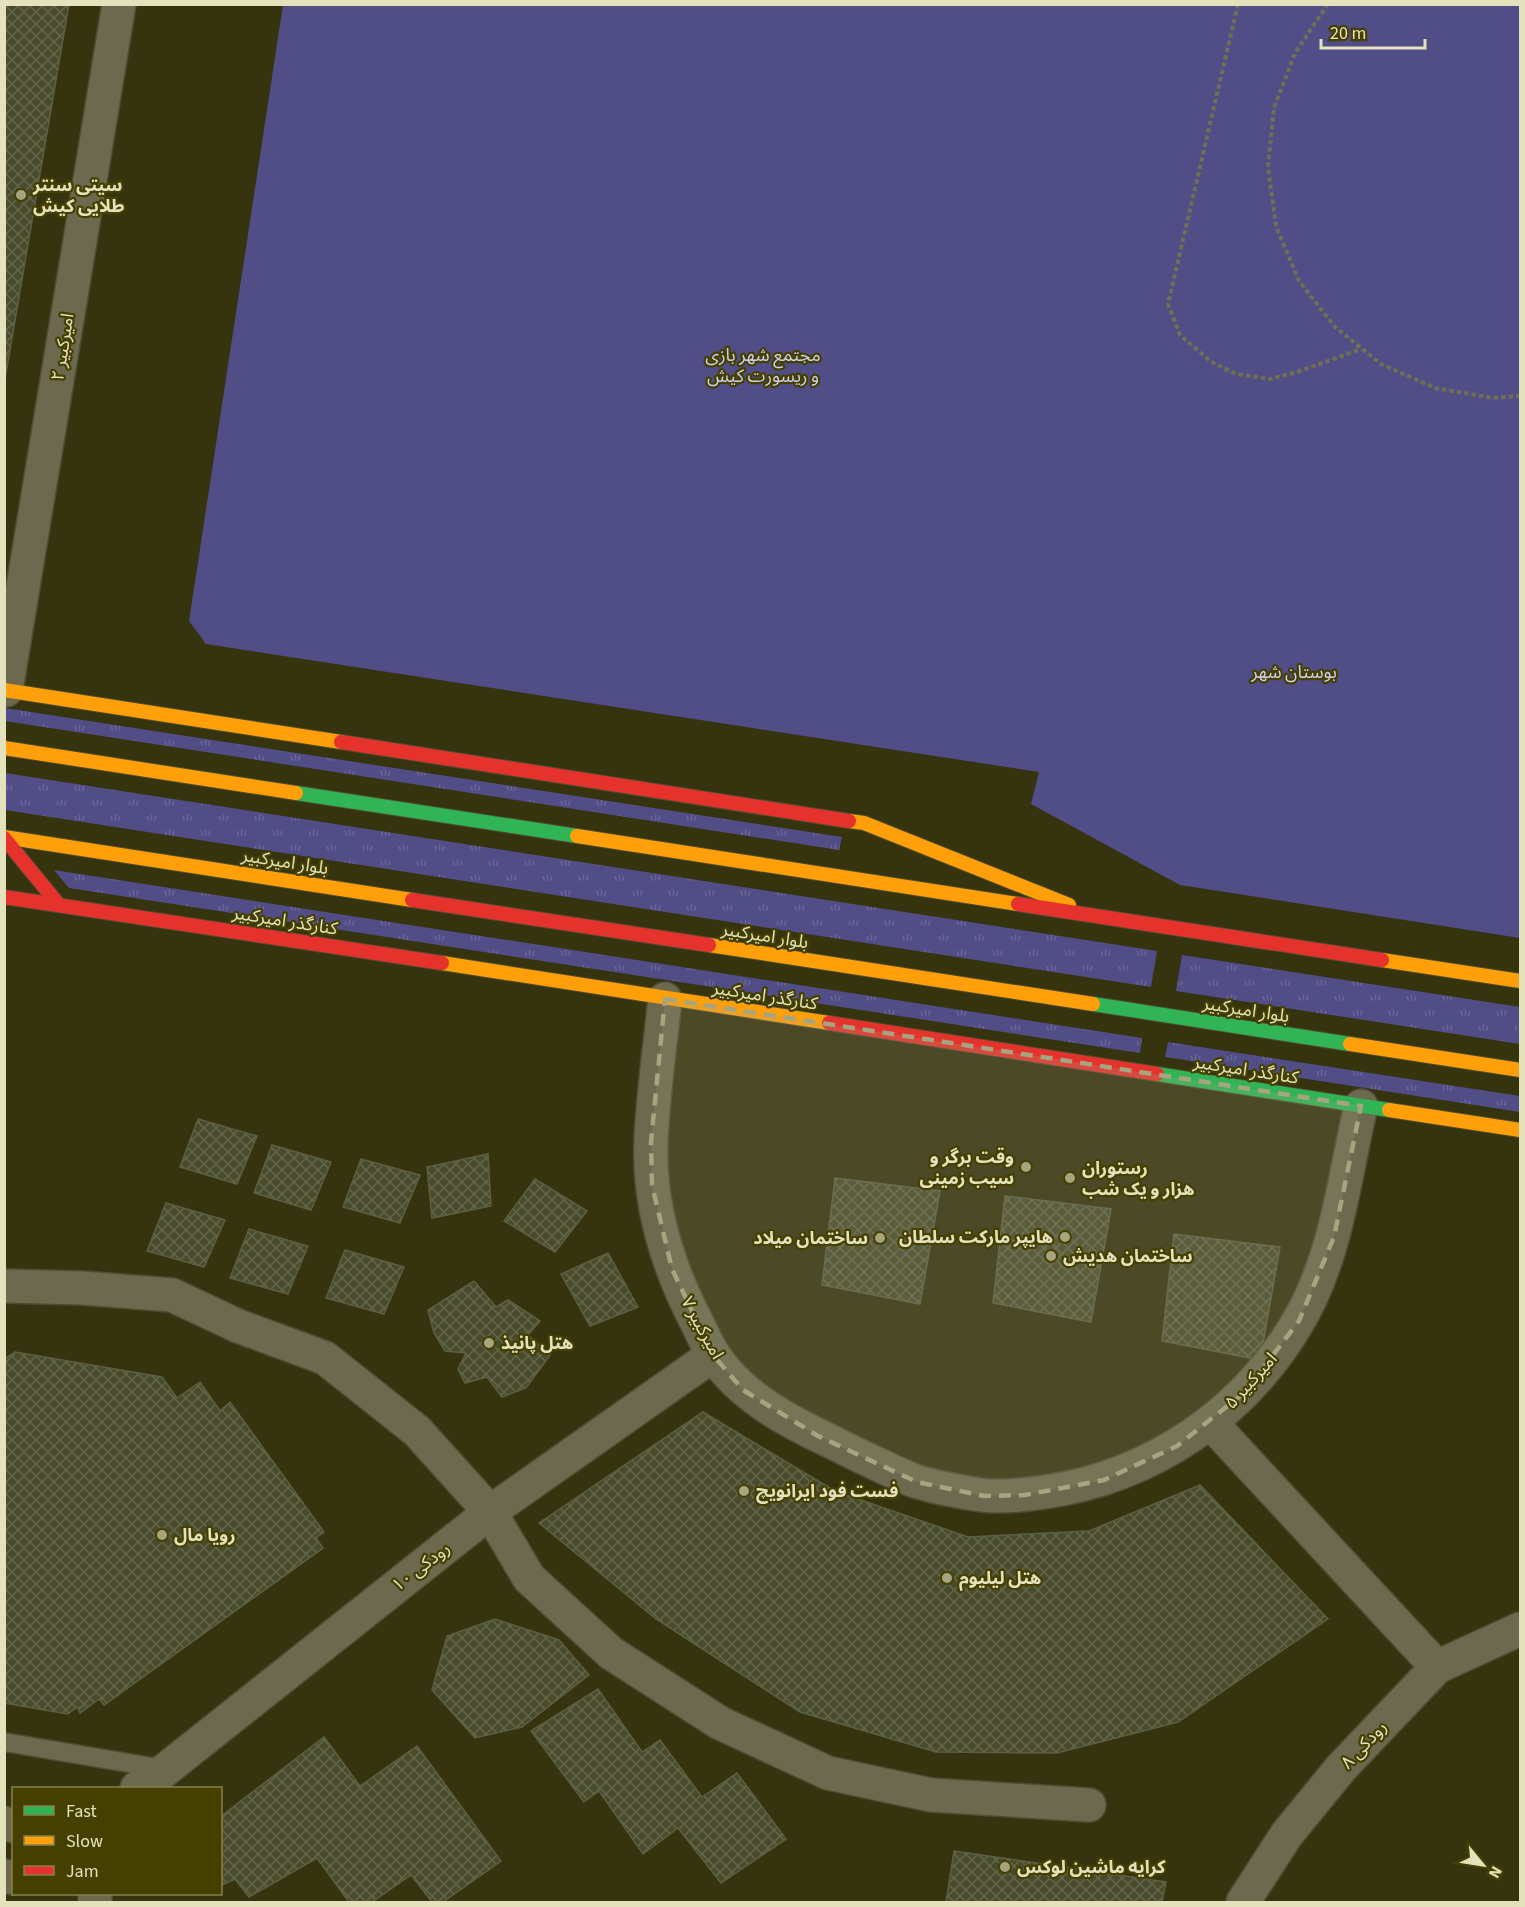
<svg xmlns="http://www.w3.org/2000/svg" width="1525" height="1907" font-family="'Source Sans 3','Noto Sans Arabic',sans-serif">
<defs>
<pattern id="grass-tufts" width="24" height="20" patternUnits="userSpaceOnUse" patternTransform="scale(1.5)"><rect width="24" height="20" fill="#514d87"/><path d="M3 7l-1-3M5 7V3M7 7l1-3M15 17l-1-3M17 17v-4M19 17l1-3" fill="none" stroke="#6a6696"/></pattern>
<pattern id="building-cross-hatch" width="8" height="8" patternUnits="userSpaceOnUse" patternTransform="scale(1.5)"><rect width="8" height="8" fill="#494c2c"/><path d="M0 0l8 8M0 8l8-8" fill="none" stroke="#636649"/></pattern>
</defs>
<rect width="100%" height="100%" fill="#36330f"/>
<!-- grass -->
<g fill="url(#grass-tufts)">
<path d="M5,708L842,837L839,850L5,721Z"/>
<path d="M5,773L1157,951L1151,987L5,810Z"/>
<path d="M54,870L1142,1038L1140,1053L69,888Z"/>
<path d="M1182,955L1520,1007V1044L1176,991Z"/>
<path d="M1168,1042L1520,1096V1112L1165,1057Z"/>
</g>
<!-- park -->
<path fill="#514d87" d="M283,5H1520V938L1180,885L1031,804L1039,772L206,644L189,621Z"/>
<!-- building -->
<g fill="url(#building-cross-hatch)" stroke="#5c6042" stroke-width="1.5">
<path d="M4,4H69L4,385Z"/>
<path d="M198,1119L257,1136L237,1184L180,1167Z"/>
<path d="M272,1145L331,1162L311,1210L254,1193Z"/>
<path d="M488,1154L491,1206L432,1218L427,1167Z"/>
<path d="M361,1159L420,1175L400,1223L343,1207Z"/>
<path d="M835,1178L940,1191L920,1304L822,1285Z"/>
<path d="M535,1179L587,1211L555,1252L504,1221Z"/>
<path d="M1005,1196L1111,1209L1091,1322L993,1303Z"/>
<path d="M166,1203L225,1220L204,1267L147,1251Z"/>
<path d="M249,1229L308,1246L288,1294L230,1278Z"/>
<path d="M1174,1234L1280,1247L1260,1360L1162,1341Z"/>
<path d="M345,1250L404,1267L384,1314L326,1298Z"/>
<path d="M608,1253L638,1307L590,1326L561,1274Z"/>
<path d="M474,1281L496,1307L508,1300L540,1321L528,1335L550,1355L526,1388L502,1397L487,1377L465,1383L458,1369L466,1353L445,1351L434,1333L428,1310Z"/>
<path d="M15,1352L162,1377L177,1398L200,1382L220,1411L230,1402L324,1532L316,1538L323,1548L104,1705L99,1699L80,1713L77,1707L68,1714L4,1703V1359Z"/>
<path d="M703,1412L835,1491L968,1537L1089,1531L1200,1485L1328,1619L1178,1722L1057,1753L936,1752L800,1712L656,1619L539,1523Z"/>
<path d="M495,1619L559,1640L589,1675L522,1727L475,1738L432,1690L447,1636Z"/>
<path d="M598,1689L642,1752L660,1740L702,1797L737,1773L786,1839L721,1883L678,1828L643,1854L599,1791L584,1802L531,1731Z"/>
<path d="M324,1737L360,1786L417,1746L501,1861L443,1902H432L411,1875L372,1902H349L317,1858L249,1897L235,1879L220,1886V1817Z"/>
<path d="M954,1851L1166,1882L1162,1902H946Z"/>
</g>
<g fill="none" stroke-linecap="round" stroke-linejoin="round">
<defs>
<path id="lane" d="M4,1742L164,1769"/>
<g id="street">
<path d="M6,690L119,4"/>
<path d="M665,999C660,1046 653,1093 651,1140C648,1206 668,1268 698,1325C703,1335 707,1345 713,1354C740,1397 791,1423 836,1444C855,1454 875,1463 894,1472C902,1475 910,1480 918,1482C938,1488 961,1492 981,1495C1002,1498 1025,1495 1045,1492C1151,1477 1244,1414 1298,1322C1337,1256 1344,1179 1361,1106"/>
<path d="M4,1286L82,1288L172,1295L238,1326L325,1358L417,1431L490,1512L529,1578L611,1653L720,1723L828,1773L931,1795L1089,1805"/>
<path d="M1211,1423L1437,1667"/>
<path d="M137,1788L165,1770L490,1512L713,1355"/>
<path d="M4,1823L14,1826"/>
<path d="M4,1876L14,1878"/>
<path d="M95,1902V1894"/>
<path d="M1243,1902L1287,1834L1341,1768L1437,1667L1520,1629"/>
</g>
<g id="fast">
<path d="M296,793L577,836"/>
<path d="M1093,1004L1350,1044"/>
<path d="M1157,1074L1389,1110"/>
</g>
<g id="slow">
<path d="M4,690L341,742"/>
<path d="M4,748L296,793"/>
<path d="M849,821L864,823L1069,905"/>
<path d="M577,836L1018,904"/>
<path d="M4,837L412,900"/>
<path d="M709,945L1093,1004"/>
<path d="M1382,960L1520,981"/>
<path d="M442,963L829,1023"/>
<path d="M1350,1044L1520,1070"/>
<path d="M1389,1110L1520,1130"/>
</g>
<g id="jam">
<path d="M341,742L849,821"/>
<path d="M4,838L59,905"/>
<path d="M4,897L442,963"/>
<path d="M412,900L709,945"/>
<path d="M1018,904L1382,960"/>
<path d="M829,1023L1157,1074"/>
</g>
</defs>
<!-- lane casing -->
<use href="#lane" stroke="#4e4c31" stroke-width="21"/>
<!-- street casing -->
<use href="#street" stroke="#4e4c31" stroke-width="36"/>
<!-- fast casing -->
<use href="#fast" stroke="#4e4c31" stroke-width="16"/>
<!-- slow casing -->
<use href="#slow" stroke="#4e4c31" stroke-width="16"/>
<!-- jam casing -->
<use href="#jam" stroke="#4e4c31" stroke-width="16"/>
<!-- path -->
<g stroke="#716e56" stroke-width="4" stroke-dasharray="4.5 3" stroke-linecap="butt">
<path d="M1238,4L1168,304L1180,335L1210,361L1236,374L1270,379L1300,371L1361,349"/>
<path d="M1328,4L1295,53L1274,108L1268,167L1276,226L1299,281L1335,327L1381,364L1435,388L1493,398L1520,396"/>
</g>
<!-- lane -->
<use href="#lane" stroke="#6c694e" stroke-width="18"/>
<!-- street -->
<use href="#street" stroke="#6c694e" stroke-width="33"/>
<!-- fast -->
<use href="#fast" stroke="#30b455" stroke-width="14"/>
<!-- slow -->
<use href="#slow" stroke="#ff9f0a" stroke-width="14"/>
<!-- jam -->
<use href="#jam" stroke="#e5322d" stroke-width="14"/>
</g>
<!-- marked area -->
<path fill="#a7a580" fill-opacity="0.2" stroke="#a7a580" stroke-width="4.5" stroke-dasharray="12 8" stroke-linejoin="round" d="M665,999L1361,1106L1334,1237L1299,1321L1244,1393L1177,1446L1104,1480L1025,1495L984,1496L917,1482L818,1436L743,1390L713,1355L672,1269L652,1185L651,1142Z"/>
<!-- markers -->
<g fill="#a7a580" stroke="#454000" stroke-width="2">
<circle cx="21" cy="195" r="6"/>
<circle cx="1026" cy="1167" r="6"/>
<circle cx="1070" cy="1178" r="6"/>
<circle cx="1065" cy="1237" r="6"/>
<circle cx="880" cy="1238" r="6"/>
<circle cx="1051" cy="1256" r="6"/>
<circle cx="489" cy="1343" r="6"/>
<circle cx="744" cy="1491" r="6"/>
<circle cx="162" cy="1535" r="6"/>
<circle cx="947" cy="1578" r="6"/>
<circle cx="1005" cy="1867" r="6"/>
</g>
<g text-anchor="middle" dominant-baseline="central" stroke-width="4.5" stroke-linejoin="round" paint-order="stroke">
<!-- poi labels -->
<g font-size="18" font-weight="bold" fill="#e4e2bd" stroke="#454000" text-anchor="start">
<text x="33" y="185">سیتی سنتر<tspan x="33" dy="21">طلایی کیش</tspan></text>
<text x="1014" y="1157" text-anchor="end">وقت برگر و<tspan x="1014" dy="21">سیب‌ زمینی</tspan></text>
<text x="1082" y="1168">رستوران<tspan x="1082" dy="21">هزار و یک شب</tspan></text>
<text x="1053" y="1237" text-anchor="end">هایپر مارکت سلطان</text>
<text x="868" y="1238" text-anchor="end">ساختمان میلاد</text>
<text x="1063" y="1256">ساختمان هدیش</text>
<text x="501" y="1343">هتل پانیذ</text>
<text x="756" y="1491">فست فود ایرانویچ</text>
<text x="174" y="1535">رویا مال</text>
<text x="959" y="1578">هتل لیلیوم</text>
<text x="1017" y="1867">کرایه ماشین لوکس</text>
</g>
<!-- street labels -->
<g font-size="18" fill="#e4e2bd" stroke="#454000">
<text transform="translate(63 347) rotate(-81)">امیرکبیر ۲</text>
<text transform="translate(285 862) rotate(9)">بلوار امیرکبیر</text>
<text transform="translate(285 921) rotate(9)">کنارگذر امیرکبیر</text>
<text transform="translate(765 936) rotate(9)">بلوار امیرکبیر</text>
<text transform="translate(765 996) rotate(9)">کنارگذر امیرکبیر</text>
<text transform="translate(1246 1010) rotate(9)">بلوار امیرکبیر</text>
<text transform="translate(1246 1070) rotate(9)">کنارگذر امیرکبیر</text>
<text transform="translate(702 1328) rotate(61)">امیرکبیر ۷</text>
<text transform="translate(1251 1381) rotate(-48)">امیرکبیر ۵</text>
<text transform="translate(421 1567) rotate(-38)">رودکی ۱۰</text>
<text transform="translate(1364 1745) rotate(-47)">رودکی ۸</text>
</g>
<!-- park labels -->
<g font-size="18" fill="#cfd0ec" stroke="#454000">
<text x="763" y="355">مجتمع شهر بازی<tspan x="763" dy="21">و ریسورت کیش</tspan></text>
<text x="1294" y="672">بوستان شهر</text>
</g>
</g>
<!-- border -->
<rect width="1525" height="1907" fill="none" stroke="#e4e2bd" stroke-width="12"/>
<!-- legend -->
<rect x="12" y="1787" width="210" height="108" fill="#454000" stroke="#85814c" stroke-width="1.5"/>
<rect x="24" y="1806" width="30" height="9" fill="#30b455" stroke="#85814c" stroke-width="1.5"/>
<text x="66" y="1817" font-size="18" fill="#e4e2bd">Fast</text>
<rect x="24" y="1836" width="30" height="9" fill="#ff9f0a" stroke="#85814c" stroke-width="1.5"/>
<text x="66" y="1847" font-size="18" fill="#e4e2bd">Slow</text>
<rect x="24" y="1866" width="30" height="9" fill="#e5322d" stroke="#85814c" stroke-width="1.5"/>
<text x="66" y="1877" font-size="18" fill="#e4e2bd">Jam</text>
<!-- north arrow -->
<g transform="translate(1483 1865) rotate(120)" stroke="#454000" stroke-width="4.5" paint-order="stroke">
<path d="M0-4.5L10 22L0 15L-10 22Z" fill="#e4e2bd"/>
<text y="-9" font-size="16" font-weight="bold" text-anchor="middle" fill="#e4e2bd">N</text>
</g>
<!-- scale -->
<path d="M1321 39v9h104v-9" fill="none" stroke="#e4e2bd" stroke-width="3"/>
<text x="1330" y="39" font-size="18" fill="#e4e2bd" stroke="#454000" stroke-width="4.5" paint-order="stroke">20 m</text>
</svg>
